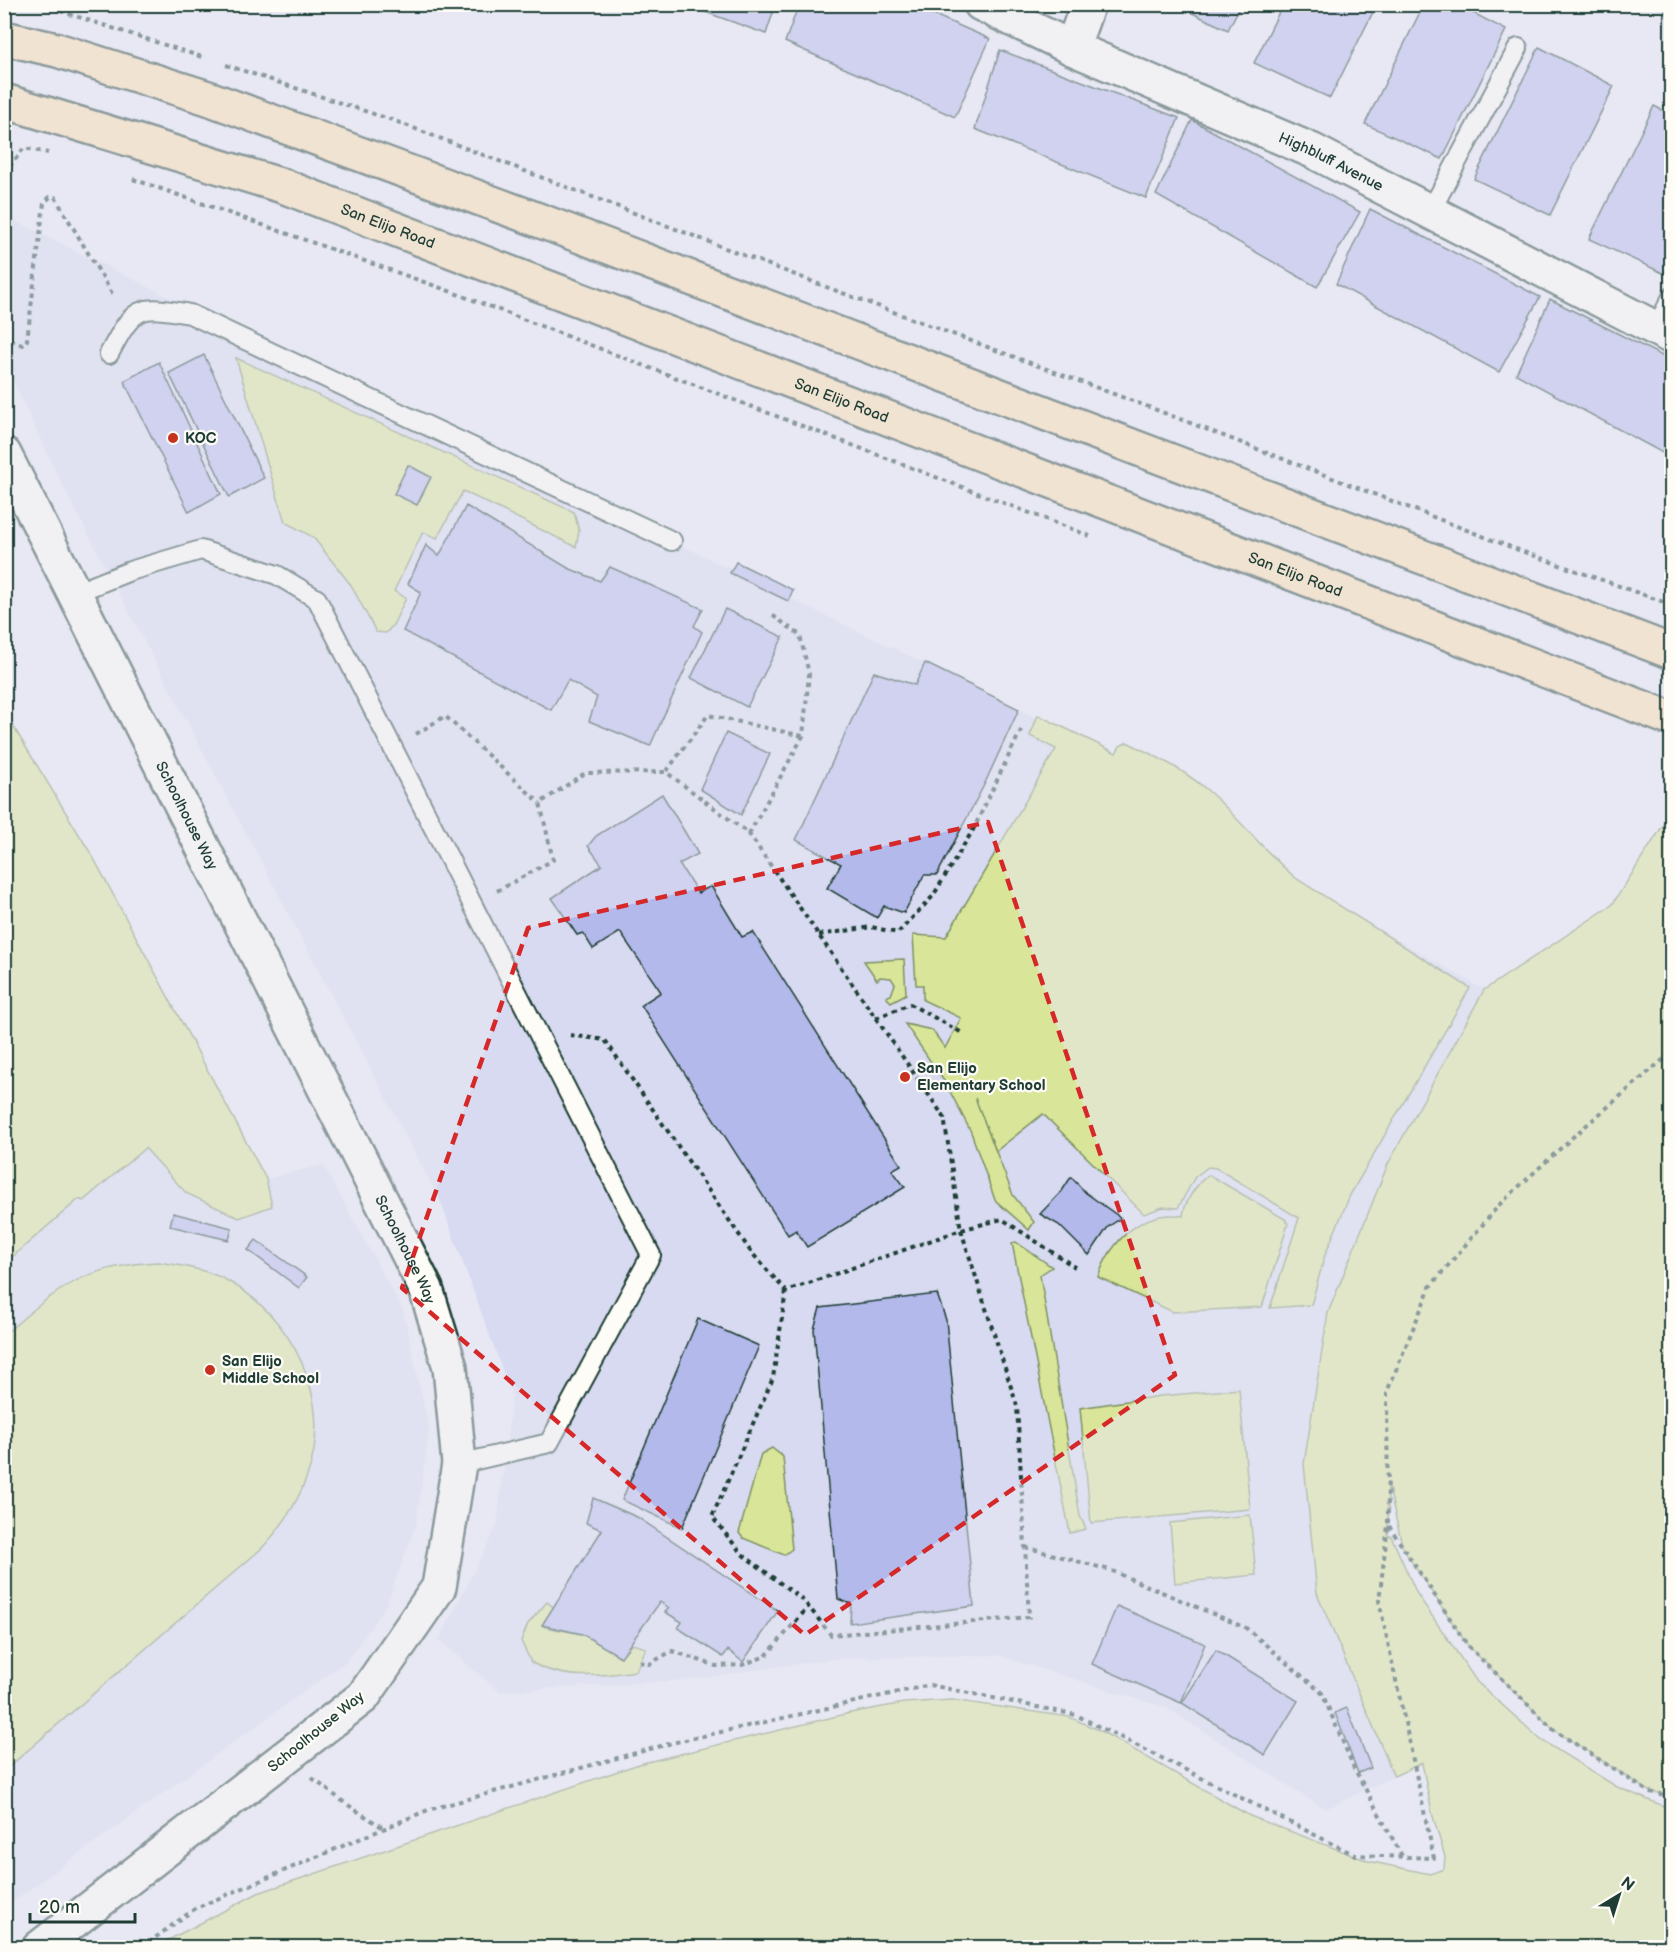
<svg xmlns="http://www.w3.org/2000/svg" width="1676" height="1952" font-family="'Balsamiq Sans',sans-serif">
<rect width="100%" height="100%" fill="#e7e8f3"/>
<filter id="ink" filterUnits="userSpaceOnUse"><feTurbulence type="fractalNoise" baseFrequency=".0167" numOctaves="2"/><feDisplacementMap in="SourceGraphic" scale="12" xChannelSelector="R" yChannelSelector="G"/><feConvolveMatrix kernelMatrix="1 2 1 2 8 2 1 2 1" color-interpolation-filters="sRGB"/></filter>
<g filter="url(#ink)">
<!-- built -->
<g fill="#d7daf0">
<path d="M5,216L434,429L672,541L1232,813L1277,871L1484,990L1388,1164L1328,1313L1304,1464L1317,1593L1394,1776L1325,1809L1167,1708L997,1655L839,1658L684,1680L499,1691L439,1640L497,1527L512,1396L440,1200L64,488L5,363Z"/>
<path d="M4,737L261,1180L323,1165L403,1311L429,1430L416,1524L386,1605L346,1661L5,1907Z"/>
</g>
<!-- green -->
<g fill="#d9e598" stroke="#7c9166" stroke-width="1.5">
<path d="M236,358L574,512L579,531L576,547L463,491L437,538L423,532L394,591L406,598L393,625L386,633L376,632L351,585L313,537L285,522Z"/>
<path d="M5,713L93,857L266,1179L272,1206L239,1218L186,1193L145,1148L83,1201L79,1199L5,1263Z"/>
<path d="M1038,715L1116,753L1120,746L1127,742C1155,756 1181,768 1206,789C1238,816 1264,852 1297,879L1470,988L1350,1195L1325,1255L1311,1305L1270,1308L1299,1218L1216,1168L1208,1167L1195,1177L1178,1208L1163,1207L1144,1214L1043,1114L996,1151L975,1098L1013,1195L1034,1222L1029,1230L995,1200L971,1132L946,1084L905,1024L932,1030L945,1048L961,1018L923,1000V985H916L913,935L946,937L1056,749L1030,736Z"/>
<path d="M1671,778H1672L1671,1796L1649,1791L1554,1730L1468,1646L1403,1549L1388,1484V1536H1391L1417,1594L1477,1682L1541,1740L1617,1787L1671,1809V1947H155L258,1893L639,1764L850,1713L904,1703L952,1700L1069,1717L1101,1731L1250,1816L1368,1861L1430,1874L1444,1869L1445,1857L1432,1813L1422,1763L1394,1776L1317,1593L1304,1464L1328,1313L1388,1164L1484,990L1612,905L1671,813Z"/>
<path d="M904,959L906,994L891,1002L886,997L891,995L895,984L891,978L880,977L877,980L864,961Z"/>
<path d="M1209,1175L1285,1219L1288,1224L1262,1307L1173,1312L1098,1277C1111,1241 1142,1209 1183,1216C1184,1203 1197,1182 1209,1175Z"/>
<path d="M1016,1242L1052,1267L1040,1275L1080,1516L1086,1529L1070,1533L1012,1243Z"/>
<path d="M159,1262C181,1266 204,1269 224,1279C293,1314 335,1402 307,1476C297,1505 282,1527 261,1549L5,1770V1334C58,1288 85,1265 159,1262Z"/>
<path d="M1239,1389L1250,1509L1091,1523L1080,1408L1161,1396Z"/>
<path d="M772,1448L783,1457L792,1549L784,1555L743,1538L739,1533L761,1454Z"/>
<path d="M1250,1515L1256,1575L1175,1583L1170,1523Z"/>
<path d="M547,1602L554,1608L542,1625L545,1627L586,1635L620,1657L632,1644L646,1648L636,1671C602,1676 562,1681 531,1662L521,1641L528,1624Z"/>
</g>
<!-- building -->
<g fill="#b3b9ea" stroke="#1f3d34" stroke-width="1.5">
<path d="M683,4H776L766,34Z"/>
<path d="M799,4H909L990,39L955,117L785,42Z"/>
<path d="M1173,4H1241L1228,30Z"/>
<path d="M1283,4H1377L1330,98L1254,63Z"/>
<path d="M1424,4H1456L1506,30L1442,159L1365,124Z"/>
<path d="M1539,47L1614,86L1550,215L1474,179Z"/>
<path d="M1000,50L1179,118L1146,198L975,129Z"/>
<path d="M1654,106L1672,115V262L1665,274L1589,239Z"/>
<path d="M1192,120L1360,212L1317,287L1156,195Z"/>
<path d="M1370,209L1540,297L1499,372L1336,284Z"/>
<path d="M1550,299L1672,361V458L1516,374Z"/>
<path d="M204,355L264,478L229,497L169,373Z"/>
<path d="M159,362L221,494L189,512L124,381Z"/>
<path d="M408,465L431,477L417,505L394,494Z"/>
<path d="M466,506L568,568L600,581L610,567L703,609L694,626L702,632L650,746L589,721L597,697L568,680L551,710L403,631L421,592L408,584L426,545L439,556Z"/>
<path d="M736,562L793,590L788,601L730,573Z"/>
<path d="M725,609L783,637L747,707L691,678Z"/>
<path d="M925,663L1019,709L984,785L937,875H924L904,913L884,906L877,918L827,888L841,864L796,840L874,672L915,685Z"/>
<path d="M726,733L770,754L741,815L700,789Z"/>
<path d="M662,794L698,854L679,864L698,893L711,886L742,937L753,932L901,1165L892,1170L905,1187L807,1247L796,1230L788,1235L641,1005L661,992L620,932L593,949L583,933L577,935L552,898L602,865L588,846L596,836Z"/>
<path d="M1071,1177L1086,1193L1121,1218L1108,1227L1089,1255L1059,1225L1040,1214L1062,1191Z"/>
<path d="M173,1213L232,1228L229,1240L170,1226Z"/>
<path d="M256,1240L307,1277L299,1288L248,1250Z"/>
<path d="M937,1294L946,1320L974,1606L850,1623L851,1604L838,1599L814,1329L820,1308Z"/>
<path d="M698,1319L759,1346L682,1528L622,1500Z"/>
<path d="M593,1498L637,1517L778,1611L743,1662L728,1650L723,1657L678,1628L682,1622L665,1612L669,1608L660,1602L621,1657L582,1634L542,1625L602,1530L586,1523Z"/>
<path d="M1117,1606L1205,1644L1181,1703L1092,1664Z"/>
<path d="M1216,1650L1298,1701L1265,1755L1182,1703Z"/>
<path d="M1347,1708L1371,1768L1358,1773L1335,1713Z"/>
</g>
<g fill="none" stroke-linecap="round" stroke-linejoin="round">
<defs>
<g id="service">
<path d="M1430,212L1518,48"/>
<path d="M1656,328L1672,297"/>
<path d="M109,354C134,307 137,304 190,314L672,541"/>
<path d="M75,593L130,571L201,550L277,575L317,599L651,1255L549,1443L459,1464"/>
</g>
<g id="minor">
<path id="s1" d="M981,4L1072,48L1313,151L1672,337"/>
<path d="M1072,48L1088,4"/>
</g>
<g id="tertiary">
<path id="s2" d="M4,454L426,1289L450,1367L459,1464L439,1587L363,1697L39,1948"/>
</g>
<g id="primary">
<path d="M4,38L57,50L208,98L549,224L1672,652"/>
<path id="s3" d="M4,101L283,186L1672,719"/>
</g>
</defs>
<!-- service casing -->
<use href="#service" stroke="#1f3d34" stroke-width="22"/>
<!-- minor casing -->
<use href="#minor" stroke="#1f3d34" stroke-width="38"/>
<!-- tertiary casing -->
<use href="#tertiary" stroke="#1f3d34" stroke-width="38"/>
<!-- primary casing -->
<use href="#primary" stroke="#1f3d34" stroke-width="38"/>
<!-- path -->
<g stroke="#1f3d34" stroke-width="4" stroke-dasharray="4.5 4.5" stroke-linecap="butt">
<path d="M60,11L202,57"/>
<path d="M226,65L395,121L829,288L1154,409L1521,551L1672,605"/>
<path d="M4,174L24,148L48,153"/>
<path d="M133,179L444,289L1090,536"/>
<path d="M4,287L10,340L23,345L27,340L44,203L50,197H55L114,297"/>
<path d="M416,734L445,716L540,803"/>
<path d="M749,834L803,736L809,674L800,635L772,615"/>
<path d="M497,891L553,860L540,803L585,773L666,772"/>
<path d="M819,935L871,927L898,933L933,896L973,830L1023,726"/>
<path d="M876,1018L910,1004L964,1034"/>
<path d="M570,1035L605,1040L751,1252L786,1291L961,1230L1002,1219L1075,1267"/>
<path d="M786,1291L773,1378L712,1517L742,1554L804,1601L831,1635L1029,1617L1017,1406L961,1230L944,1117L749,834L666,772L708,715L803,736"/>
<path d="M1389,1526L1468,1646L1554,1730L1649,1792L1672,1796"/>
<path d="M1025,1547L1110,1570L1246,1628L1322,1693L1354,1768L1402,1856"/>
<path d="M639,1662L649,1664L672,1651L716,1666L742,1665L766,1656L809,1606"/>
<path d="M312,1778L345,1803L382,1827"/>
<path d="M141,1948L196,1908L428,1810L672,1743L930,1685L1076,1715L1355,1855L1434,1858L1379,1601L1388,1525L1387,1392L1430,1287L1500,1204L1575,1135L1672,1052"/>
</g>
<!-- service -->
<use href="#service" stroke="#fdfcf7" stroke-width="18"/>
<!-- minor -->
<use href="#minor" stroke="#fdfcf7" stroke-width="33"/>
<!-- tertiary -->
<use href="#tertiary" stroke="#fdfcf7" stroke-width="33"/>
<!-- primary -->
<use href="#primary" stroke="#fbddab" stroke-width="33"/>
</g>
</g>
<!-- marked area -->
<path d="M0 0H1676V1952H0ZM988,822L1175,1375L805,1635L402,1288L528,928Z" fill="#e7e8f3" fill-opacity=".55" fill-rule="evenodd"/>
<path fill="none" stroke="#d62828" stroke-width="4.5" stroke-dasharray="12 8" stroke-linejoin="round" d="M988,822L1175,1375L805,1635L402,1288L528,928Z"/>
<!-- markers -->
<g fill="#c8321e" stroke="#fdfcf7" stroke-width="2">
<circle cx="173" cy="438" r="6"/>
<circle cx="905" cy="1077" r="6"/>
<circle cx="210" cy="1370" r="6"/>
</g>
<g text-anchor="middle" dominant-baseline="central" stroke-width="4.5" stroke-linejoin="round" paint-order="stroke">
<!-- street labels -->
<g font-size="15" fill="#1f3d34" stroke="#fdfcf7">
<text stroke="none"><textPath href="#s1" startOffset="384">Highbluff Avenue</textPath></text>
<text stroke="none"><textPath href="#s3" startOffset="404">San Elijo Road</textPath></text>
<text stroke="none"><textPath href="#s3" startOffset="890">San Elijo Road</textPath></text>
<text stroke="none"><textPath href="#s3" startOffset="1376">San Elijo Road</textPath></text>
<text stroke="none"><textPath href="#s2" startOffset="405">Schoolhouse Way</textPath></text>
<text stroke="none"><textPath href="#s2" startOffset="891">Schoolhouse Way</textPath></text>
<text transform="translate(316 1732) rotate(-39)">Schoolhouse Way</text>
</g>
<!-- poi labels -->
<g font-size="15" font-weight="bold" fill="#1f3d34" stroke="#fdfcf7" text-anchor="start">
<text x="185" y="438">KOC</text>
<text x="917" y="1068">San Elijo<tspan x="917" dy="17">Elementary School</tspan></text>
<text x="222" y="1361">San Elijo<tspan x="222" dy="17">Middle School</tspan></text>
</g>
</g>
<!-- margin -->
<rect width="1676" height="1952" fill="none" stroke="#fdfcf7" stroke-width="24"/>
<rect x="12" y="12" width="1652" height="1928" fill="none" stroke="#1f3d34" stroke-width="2" filter="url(#ink)"/>
<!-- north arrow -->
<g transform="translate(1619 1895) rotate(38)" stroke="#fdfcf7" stroke-width="4.5" paint-order="stroke">
<path d="M0-4.5L10 22L0 15L-10 22Z" fill="#1f3d34"/>
<text y="-9" font-size="16" font-weight="bold" text-anchor="middle" fill="#1f3d34">N</text>
</g>
<!-- scale -->
<path d="M30 1913v9h105v-9" fill="none" stroke="#1f3d34" stroke-width="3"/>
<text x="39" y="1913" font-size="18" fill="#1f3d34" stroke="#fdfcf7" stroke-width="4.5" paint-order="stroke">20 m</text>
</svg>
